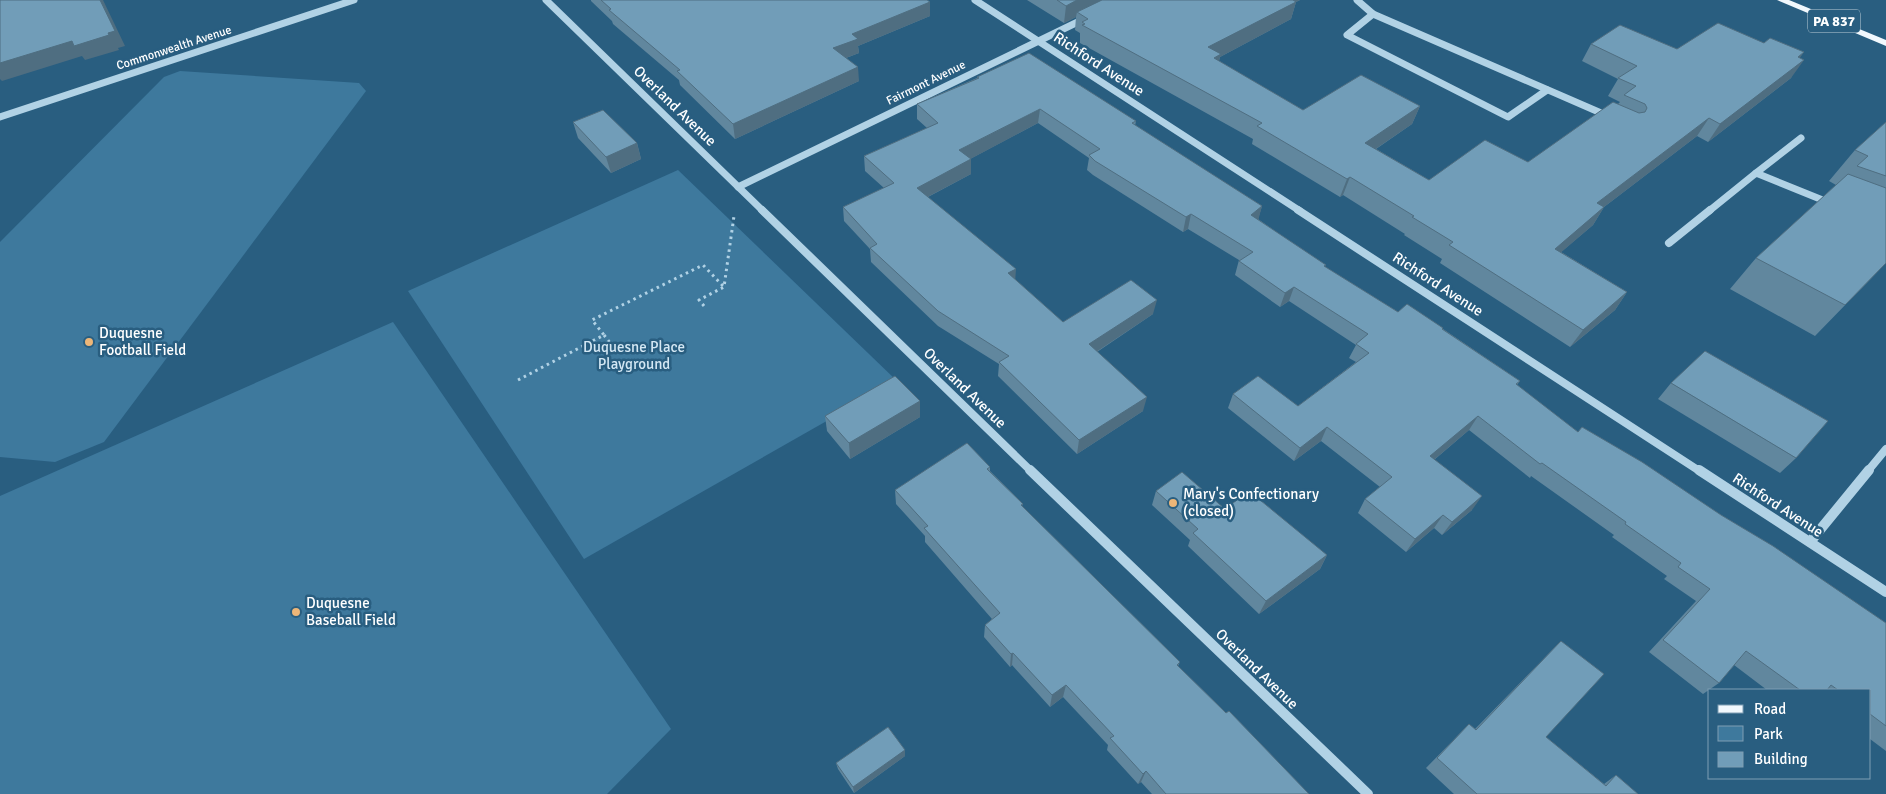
<svg xmlns="http://www.w3.org/2000/svg" width="1886" height="794" font-family="Signika,sans-serif">
<rect width="100%" height="100%" fill="#295e80"/>
<!-- green -->
<g fill="#3e799d">
<path d="M180,71L359,83L366,91L104,442L55,462L0,457V242L164,77Z"/>
<path d="M678,170L897,381L584,559L408,291Z"/>
<path d="M393,322L671,729L607,794H0V496Z"/>
</g>
<g fill="none" stroke-linecap="round" stroke-linejoin="round">
<!-- path -->
<g stroke="#b1d2e5" stroke-width="3" stroke-dasharray="2.5 4" stroke-linecap="butt">
<path d="M704,306L699,300L724,287L734,216"/>
<path d="M604,335L614,348"/>
<path d="M518,380L604,335L592,320L703,265L724,287"/>
</g>
<!-- minor-far2 -->
<g stroke="#b1d2e5" stroke-width="7">
<path d="M546,0L763,211"/>
<path d="M975,0L1300,211"/>
<path d="M1357,0L1373,14L1608,116"/>
<path d="M1373,14L1347,35L1508,117L1547,90"/>
<path d="M0,117L354,0"/>
<path d="M1756,173L1801,138"/>
<path d="M738,187L1086,18"/>
<path d="M1709,211L1756,173L1830,203"/>
</g>
<!-- minor-far1 -->
<g stroke="#b1d2e5" stroke-width="8">
<path d="M762,210L1032,472"/>
<path d="M1298,210L1701,472"/>
<path d="M1669,243L1710,210"/>
<path d="M1867,472L1886,449"/>
</g>
<!-- minor -->
<g stroke="#b1d2e5" stroke-width="10">
<path d="M1030,470L1368,794"/>
<path d="M1699,470L1886,592"/>
<path d="M1810,542L1869,470"/>
</g>
<!-- major -->
<path fill="#f1f8fd" fill-rule="evenodd" d="M1777,0H1789L1886,40V46Z"/>
</g>
<!-- wall -->
<g fill="#61879e">
<path d="M591,0H927L930,16L858,46L859,53L846,58L859,81L735,139L680,85L679,80L613,24L612,21L591,1Z"/>
<path d="M1027,0H1300L1296,2L1291,19L1220,57L1219,61L1303,110L1420,106L1412,124L1376,149L1429,180L1528,162L1618,104L1620,102L1608,96L1618,79L1582,61L1591,44L1677,49L1764,43L1804,52L1799,58L1791,78L1708,142L1697,136L1604,207L1593,225L1561,252L1627,292L1615,310L1570,347L1440,263L1442,259L1404,235L1405,234L1343,195L1340,197L1252,144L1253,139L1080,43V33L1075,30L1076,17L1064,23Z"/>
<path d="M977,77L1136,121L1135,126L1262,206L1258,219L1325,267L1398,312L1443,329L1520,381L1517,385L1578,432L1721,515L1886,623V751L1870,739V690H1767L1734,665L1719,683L1703,694L1649,652L1696,601L1664,579L1667,576L1612,537L1614,535L1531,476L1530,478L1469,430L1434,460L1472,510L1442,535L1434,528L1406,552L1358,513L1365,499L1380,487L1321,441L1294,461L1228,408L1233,394L1298,406L1356,362L1349,358L1356,345L1289,301L1280,307L1235,275L1239,260L1188,229L1183,232L1093,175L1087,170L1089,158L1038,123L970,159L971,174L928,197L1015,279L1063,322L1153,314L1097,352L1143,411L1077,454L998,376L999,364L938,326L871,262L870,249L844,221L843,207L884,188L865,171L864,156L927,128L917,119V104L977,78Z"/>
<path d="M573,122L637,143L641,159L611,173L578,138Z"/>
<path d="M1886,122V263L1815,336L1730,289L1756,258L1836,185L1829,181L1855,150Z"/>
<path d="M1671,383L1796,458L1780,473L1658,399Z"/>
<path d="M920,401V417L850,459L827,431L825,416Z"/>
<path d="M990,467V471L1023,504L1022,506L1180,662L1178,666L1309,794H1152L1141,782L1138,784L1107,750L1108,745L1063,697L1050,707L1012,665L1010,667L984,637L985,625L992,619L925,542V536L896,504L895,490Z"/>
<path d="M1156,491L1225,509L1327,555L1320,569L1259,614L1188,546L1190,540L1152,505Z"/>
<path d="M1561,641L1546,737L1604,784L1616,775L1638,794H1454L1426,768L1469,724L1475,729Z"/>
<path d="M905,756L854,793L838,769L836,763Z"/>
</g>
<!-- shaded-wall -->
<g fill="#4f6e81">
<path d="M100,0H103L125,46L118,48L119,50L85,60L82,56L2,81L0,79V63Z"/>
<path d="M1077,0H1112L1077,12L1076,17L1064,23L1066,6Z"/>
<path d="M1281,0H1300L1296,2L1291,19L1220,57L1216,72L1208,47Z"/>
<path d="M930,2V16L858,46L859,53L835,62L833,48L852,34Z"/>
<path d="M1804,52L1791,70L1804,60L1791,78L1708,142L1720,124Z"/>
<path d="M858,67L859,81L735,139L733,124Z"/>
<path d="M1420,106L1412,124L1358,161L1365,143Z"/>
<path d="M1040,109L1038,123L959,165V150Z"/>
<path d="M1709,118L1697,136L1604,207L1593,225L1544,267L1555,249L1597,203Z"/>
<path d="M637,143L641,159L611,173L606,157Z"/>
<path d="M971,159V174L918,202L917,188Z"/>
<path d="M1350,177L1343,195L1340,197L1347,179Z"/>
<path d="M1262,206L1258,221L1251,215Z"/>
<path d="M1191,214L1188,229L1183,232L1186,217Z"/>
<path d="M1016,269L1015,283L1008,273Z"/>
<path d="M1294,287L1289,301L1280,307L1285,293Z"/>
<path d="M1627,292L1615,310L1570,347L1583,330Z"/>
<path d="M1157,300L1153,314L1087,358L1089,344Z"/>
<path d="M1147,397L1143,411L1077,454L1079,440Z"/>
<path d="M920,401V417L850,459L849,443Z"/>
<path d="M1478,416L1469,430L1422,470L1430,456Z"/>
<path d="M1327,427L1321,441L1294,461L1300,448Z"/>
<path d="M1482,496L1472,510L1442,535L1452,522Z"/>
<path d="M1443,515L1434,528L1406,552L1415,539Z"/>
<path d="M1327,555L1320,569L1259,614L1266,601Z"/>
<path d="M1013,653L1012,665L1010,667L1011,654Z"/>
<path d="M1066,685L1063,697L1050,707L1052,695Z"/>
<path d="M905,750V756L854,793L853,787Z"/>
<path d="M1146,771L1141,782L1138,784L1143,774Z"/>
</g>
<!-- building -->
<g fill="#719db8" stroke="#4f6e81">
<path d="M0,0H100L115,31L108,33L109,35L74,46L72,41L0,63Z"/>
<path d="M601,0H927L930,2L852,34L858,39L833,48L858,67L733,124L677,71L680,70L609,10L611,9Z"/>
<path d="M1057,0H1077L1066,6Z"/>
<path d="M1102,0H1293L1296,2L1208,47L1221,54L1214,58L1303,110L1361,75L1420,106L1365,143L1429,180L1485,140L1528,162L1613,102L1639,113L1645,112L1647,108L1645,104L1624,95L1636,86L1618,78L1637,66L1591,44L1620,25L1677,49L1718,23L1764,43L1770,38L1804,52L1798,57L1804,60L1720,124L1709,118L1597,203L1604,207L1555,249L1627,292L1583,330L1449,245L1453,242L1412,217L1414,216L1350,177L1347,179L1257,126L1262,123L1082,25L1085,24L1082,22L1088,19L1077,12Z"/>
<path d="M1029,53L1136,121L1132,123L1262,206L1251,215L1326,265L1324,266L1398,312L1407,304L1443,328L1442,329L1520,381L1516,384L1578,432L1582,427L1642,462L1721,515L1773,546L1886,623V726L1870,714V690H1838L1831,685L1827,690H1800L1746,651L1719,683L1663,640L1710,589L1678,567L1681,563L1625,524L1626,522L1542,463L1540,464L1478,416L1430,456L1482,496L1452,522L1443,515L1415,539L1365,499L1392,477L1327,427L1300,448L1233,394L1258,376L1298,406L1369,353L1356,344L1368,334L1294,287L1285,293L1239,261L1253,252L1191,214L1186,217L1095,161L1089,155L1100,149L1040,109L959,150L971,159L917,188L1016,269L1008,273L1063,322L1131,280L1157,300L1089,344L1147,397L1079,440L999,362L1009,356L938,311L870,248L877,244L843,207L894,183L864,156L938,123L917,104L979,78L977,77Z"/>
<path d="M603,110L637,143L606,157L573,122Z"/>
<path d="M1886,122V176L1857,166L1868,156L1855,150Z"/>
<path d="M1848,174L1886,188V263L1845,305L1756,258Z"/>
<path d="M1705,351L1828,421L1796,458L1671,383Z"/>
<path d="M895,376L920,401L849,443L825,416Z"/>
<path d="M967,443L990,467L987,469L1023,504L1021,505L1180,662L1177,665L1226,713L1229,711L1309,794H1166L1146,771L1143,774L1110,738L1114,736L1066,685L1052,695L1013,653L1011,654L985,625L1000,613L924,528L928,526L895,490Z"/>
<path d="M1182,472L1225,509L1249,491L1327,555L1266,601L1193,533L1198,529L1156,491Z"/>
<path d="M1561,641L1604,674L1546,737L1606,786L1616,775L1638,794H1477L1437,758L1469,724L1476,730Z"/>
<path d="M888,727L905,750L853,787L836,763Z"/>
</g>
<!-- markers -->
<g fill="#ecb678" stroke="#295e80" stroke-width="2">
<circle cx="89" cy="342" r="5"/>
<circle cx="1173" cy="503" r="5"/>
<circle cx="296" cy="612" r="5"/>
</g>
<g text-anchor="middle" dominant-baseline="central" stroke-width="5" stroke-linejoin="round" paint-order="stroke">
<!-- far-street labels -->
<g font-size="12" fill="#fff" stroke="#295e80">
<text transform="translate(174 48) rotate(-18)">Commonwealth Avenue</text>
<text transform="translate(926 83) rotate(-26)">Fairmont Avenue</text>
</g>
<!-- shield labels -->
<rect fill="#295e80" stroke="#bfcfd9" stroke-width="1" x="1808" y="9.5" width="52" height="23" rx="4"/>
<g font-size="14" font-weight="bold" fill="#fff">
<text x="1834" y="21">PA 837</text>
</g>
<!-- street labels -->
<g font-size="15" fill="#fff" stroke="#295e80">
<text transform="translate(1099 64) rotate(33)">Richford Avenue</text>
<text transform="translate(675 106) rotate(44)">Overland Avenue</text>
<text transform="translate(1438 284) rotate(33)">Richford Avenue</text>
<text transform="translate(965 388) rotate(44)">Overland Avenue</text>
<text transform="translate(1778 505) rotate(33)">Richford Avenue</text>
<text transform="translate(1257 669) rotate(44)">Overland Avenue</text>
</g>
<!-- poi labels -->
<g font-size="15" fill="#fff" stroke="#295e80" text-anchor="start">
<text x="99" y="333">Duquesne<tspan x="99" dy="17">Football Field</tspan></text>
<text x="1183" y="494">Mary's Confectionary<tspan x="1183" dy="17">(closed)</tspan></text>
<text x="306" y="603">Duquesne<tspan x="306" dy="17">Baseball Field</tspan></text>
</g>
<!-- park labels -->
<g font-size="15" fill="#d4e8f4" stroke="#295e80">
<text x="634" y="347">Duquesne Place<tspan x="634" dy="17">Playground</tspan></text>
</g>
</g>
<!-- legend -->
<rect x="1708" y="689" width="162" height="90" fill="#295e80" stroke="#7f9eb3"/>
<rect x="1718" y="705" width="25" height="8" fill="#f1f8fd" stroke="#7f9eb3"/>
<text x="1754" y="714" font-size="15" fill="#ffffff">Road</text>
<rect x="1718" y="726" width="25" height="15" fill="#3e799d" stroke="#7f9eb3"/>
<text x="1754" y="739" font-size="15" fill="#ffffff">Park</text>
<rect x="1718" y="752" width="25" height="15" fill="#719db8" stroke="#7f9eb3"/>
<text x="1754" y="764" font-size="15" fill="#ffffff">Building</text>
</svg>
